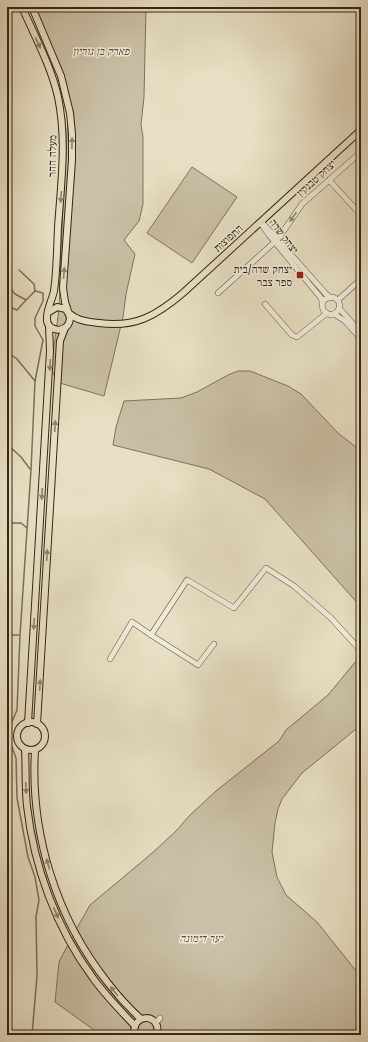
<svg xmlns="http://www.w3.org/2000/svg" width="368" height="1042" font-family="'Libre Caslon Text','Frank Ruhl Libre',serif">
<rect width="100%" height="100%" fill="#e8e0c5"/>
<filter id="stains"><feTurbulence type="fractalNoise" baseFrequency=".005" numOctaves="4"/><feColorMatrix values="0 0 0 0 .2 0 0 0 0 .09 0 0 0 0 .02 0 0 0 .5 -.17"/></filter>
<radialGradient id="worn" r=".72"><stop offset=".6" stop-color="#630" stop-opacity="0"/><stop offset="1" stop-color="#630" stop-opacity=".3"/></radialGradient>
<!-- green -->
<g fill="#cac0a7" stroke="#80725e">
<path d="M34,7H146L144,97L141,125L143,137V204L139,221L124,240L135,254L126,294L123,317L104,396L63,384L57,381L52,371V361L59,309L63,204L69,100Z"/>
<path d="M192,167L237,197L192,263L147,233Z"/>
<path d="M238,371H250L255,373L288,386L301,394L338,433L361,451V607L265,499L209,469L113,445L116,427L124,401L181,398L197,392L228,375Z"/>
<path d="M361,655V725L302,773L282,799L278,809L275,823L272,852L277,877L286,895L317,922L361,977V1035H101L55,1002L59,962L73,935L90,905L151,854L176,831L189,816L216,791L279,741L286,730L328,695Z"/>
</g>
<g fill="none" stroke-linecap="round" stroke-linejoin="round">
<!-- stream -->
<g stroke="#7c6f5a" stroke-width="1.5">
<path d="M19,270L34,284L35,291"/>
<path d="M7,284L15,294L26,300L35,291L43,293V301L35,318V326L43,340L35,381L31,470L20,635L17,710L8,731L9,739L16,758L17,798L28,857L35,877L39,900L36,917L37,976L32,1035"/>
<path d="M7,306L17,310L26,300"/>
<path d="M7,352L17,359L35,381"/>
<path d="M7,444L21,457L30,469"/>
<path d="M7,523H21L27,528"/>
<path d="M7,635H19"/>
</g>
<defs>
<g id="minor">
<path d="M329,180L361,215"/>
<path d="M260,222L269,235L321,298C323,302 321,307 324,311C332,322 349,305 333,297L325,299L322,304"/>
<path d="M263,224L272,233L326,294L330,297"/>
<path d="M218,293L278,239L302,204L361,152"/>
<path d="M338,300L361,279"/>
<path d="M265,304L292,335L297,337L327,313"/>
<path d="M339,308L361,333"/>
<path d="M334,314L345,321L361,339"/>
<path d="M214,644L198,665L151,635L187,580L234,608L266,568L294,586L331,618L361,651"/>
<path d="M110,659L132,622L151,635"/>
<path d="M156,1023L160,1018"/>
</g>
<g id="major">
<path d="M22,7C35,37 51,66 58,97C67,140 61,184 58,227C57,248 57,270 54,291C52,300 47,309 47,317C45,333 70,335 70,317L66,309L57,307L49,312"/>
<path d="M32,7L61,76L70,113L72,134V160L63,288L65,302L68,311"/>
<path d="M70,314C78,321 89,322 99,323C135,328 156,316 183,293L361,130"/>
<circle cx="31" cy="736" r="14"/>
<path d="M28,723L50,351L49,326"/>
<path d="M37,724L60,341L65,328"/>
<path d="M25,749C26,768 25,787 27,806C34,867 56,928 93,978C105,995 120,1010 135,1026"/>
<path d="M35,750C30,833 56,918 108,983C118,996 129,1008 141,1019"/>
<path d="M135,1035C129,1014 162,1011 157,1035"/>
</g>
</defs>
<!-- minor casing -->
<use href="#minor" stroke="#625440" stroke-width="6"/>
<!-- major casing -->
<use href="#major" stroke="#352514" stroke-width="8"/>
<!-- minor -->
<use href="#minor" stroke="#f0ebd9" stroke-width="5"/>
<!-- major -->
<use href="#major" stroke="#e8e0c5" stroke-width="6"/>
</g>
<!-- one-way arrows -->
<defs><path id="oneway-solid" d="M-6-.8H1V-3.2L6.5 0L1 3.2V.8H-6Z"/></defs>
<g fill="#8e826c">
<use href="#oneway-solid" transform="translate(38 43) rotate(65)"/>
<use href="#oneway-solid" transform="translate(72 143) rotate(-89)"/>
<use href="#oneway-solid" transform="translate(61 197) rotate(94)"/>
<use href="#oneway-solid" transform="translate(64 273) rotate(-86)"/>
<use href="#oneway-solid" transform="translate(50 365) rotate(93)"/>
<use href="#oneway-solid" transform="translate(55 426) rotate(-87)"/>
<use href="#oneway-solid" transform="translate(42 494) rotate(93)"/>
<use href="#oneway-solid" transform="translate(47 555) rotate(-87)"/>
<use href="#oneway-solid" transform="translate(34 624) rotate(93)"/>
<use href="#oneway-solid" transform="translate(40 685) rotate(-87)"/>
<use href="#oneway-solid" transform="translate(26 788) rotate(87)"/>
<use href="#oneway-solid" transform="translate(48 864) rotate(-106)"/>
<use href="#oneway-solid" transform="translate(56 913) rotate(66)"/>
<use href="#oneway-solid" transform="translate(114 991) rotate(-129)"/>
</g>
<use fill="#928876" href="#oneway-solid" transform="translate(293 217) rotate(125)"/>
<!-- markers -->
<rect fill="#8f2418" stroke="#f0ebd9" stroke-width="1.5" x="296" y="271" width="8" height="8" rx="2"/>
<g text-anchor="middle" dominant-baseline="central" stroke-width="3" stroke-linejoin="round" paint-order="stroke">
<!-- park labels -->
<g font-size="11" font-style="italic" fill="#5a4c39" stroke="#f0ebd9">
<text x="101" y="51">פארק בן גוריון</text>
<text x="201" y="938">יער דימונה</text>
</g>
<!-- street labels -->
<g font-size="11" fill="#352514" stroke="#f0ebd9">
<text transform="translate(52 156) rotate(-89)">מעלה ההר</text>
<text transform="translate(316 178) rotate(-42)">יצחק טבנקין</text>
<text transform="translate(284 236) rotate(53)">יצחק שדה</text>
<text transform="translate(228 238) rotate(-42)">התפוצות</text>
</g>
<!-- poi labels -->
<g font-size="11" fill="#352514" stroke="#f0ebd9" text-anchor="end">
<text x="292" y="269">יצחק שדה/בית<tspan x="292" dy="13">ספר צבר</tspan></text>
</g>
</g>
<!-- margin -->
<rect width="368" height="1042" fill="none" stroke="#e8e0c5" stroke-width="24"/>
<rect x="8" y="8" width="352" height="1026" fill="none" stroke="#352514" stroke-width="2"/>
<rect x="12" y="12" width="344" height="1018" fill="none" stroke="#352514"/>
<rect width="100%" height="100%" filter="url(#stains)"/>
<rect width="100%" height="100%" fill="url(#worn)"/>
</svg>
